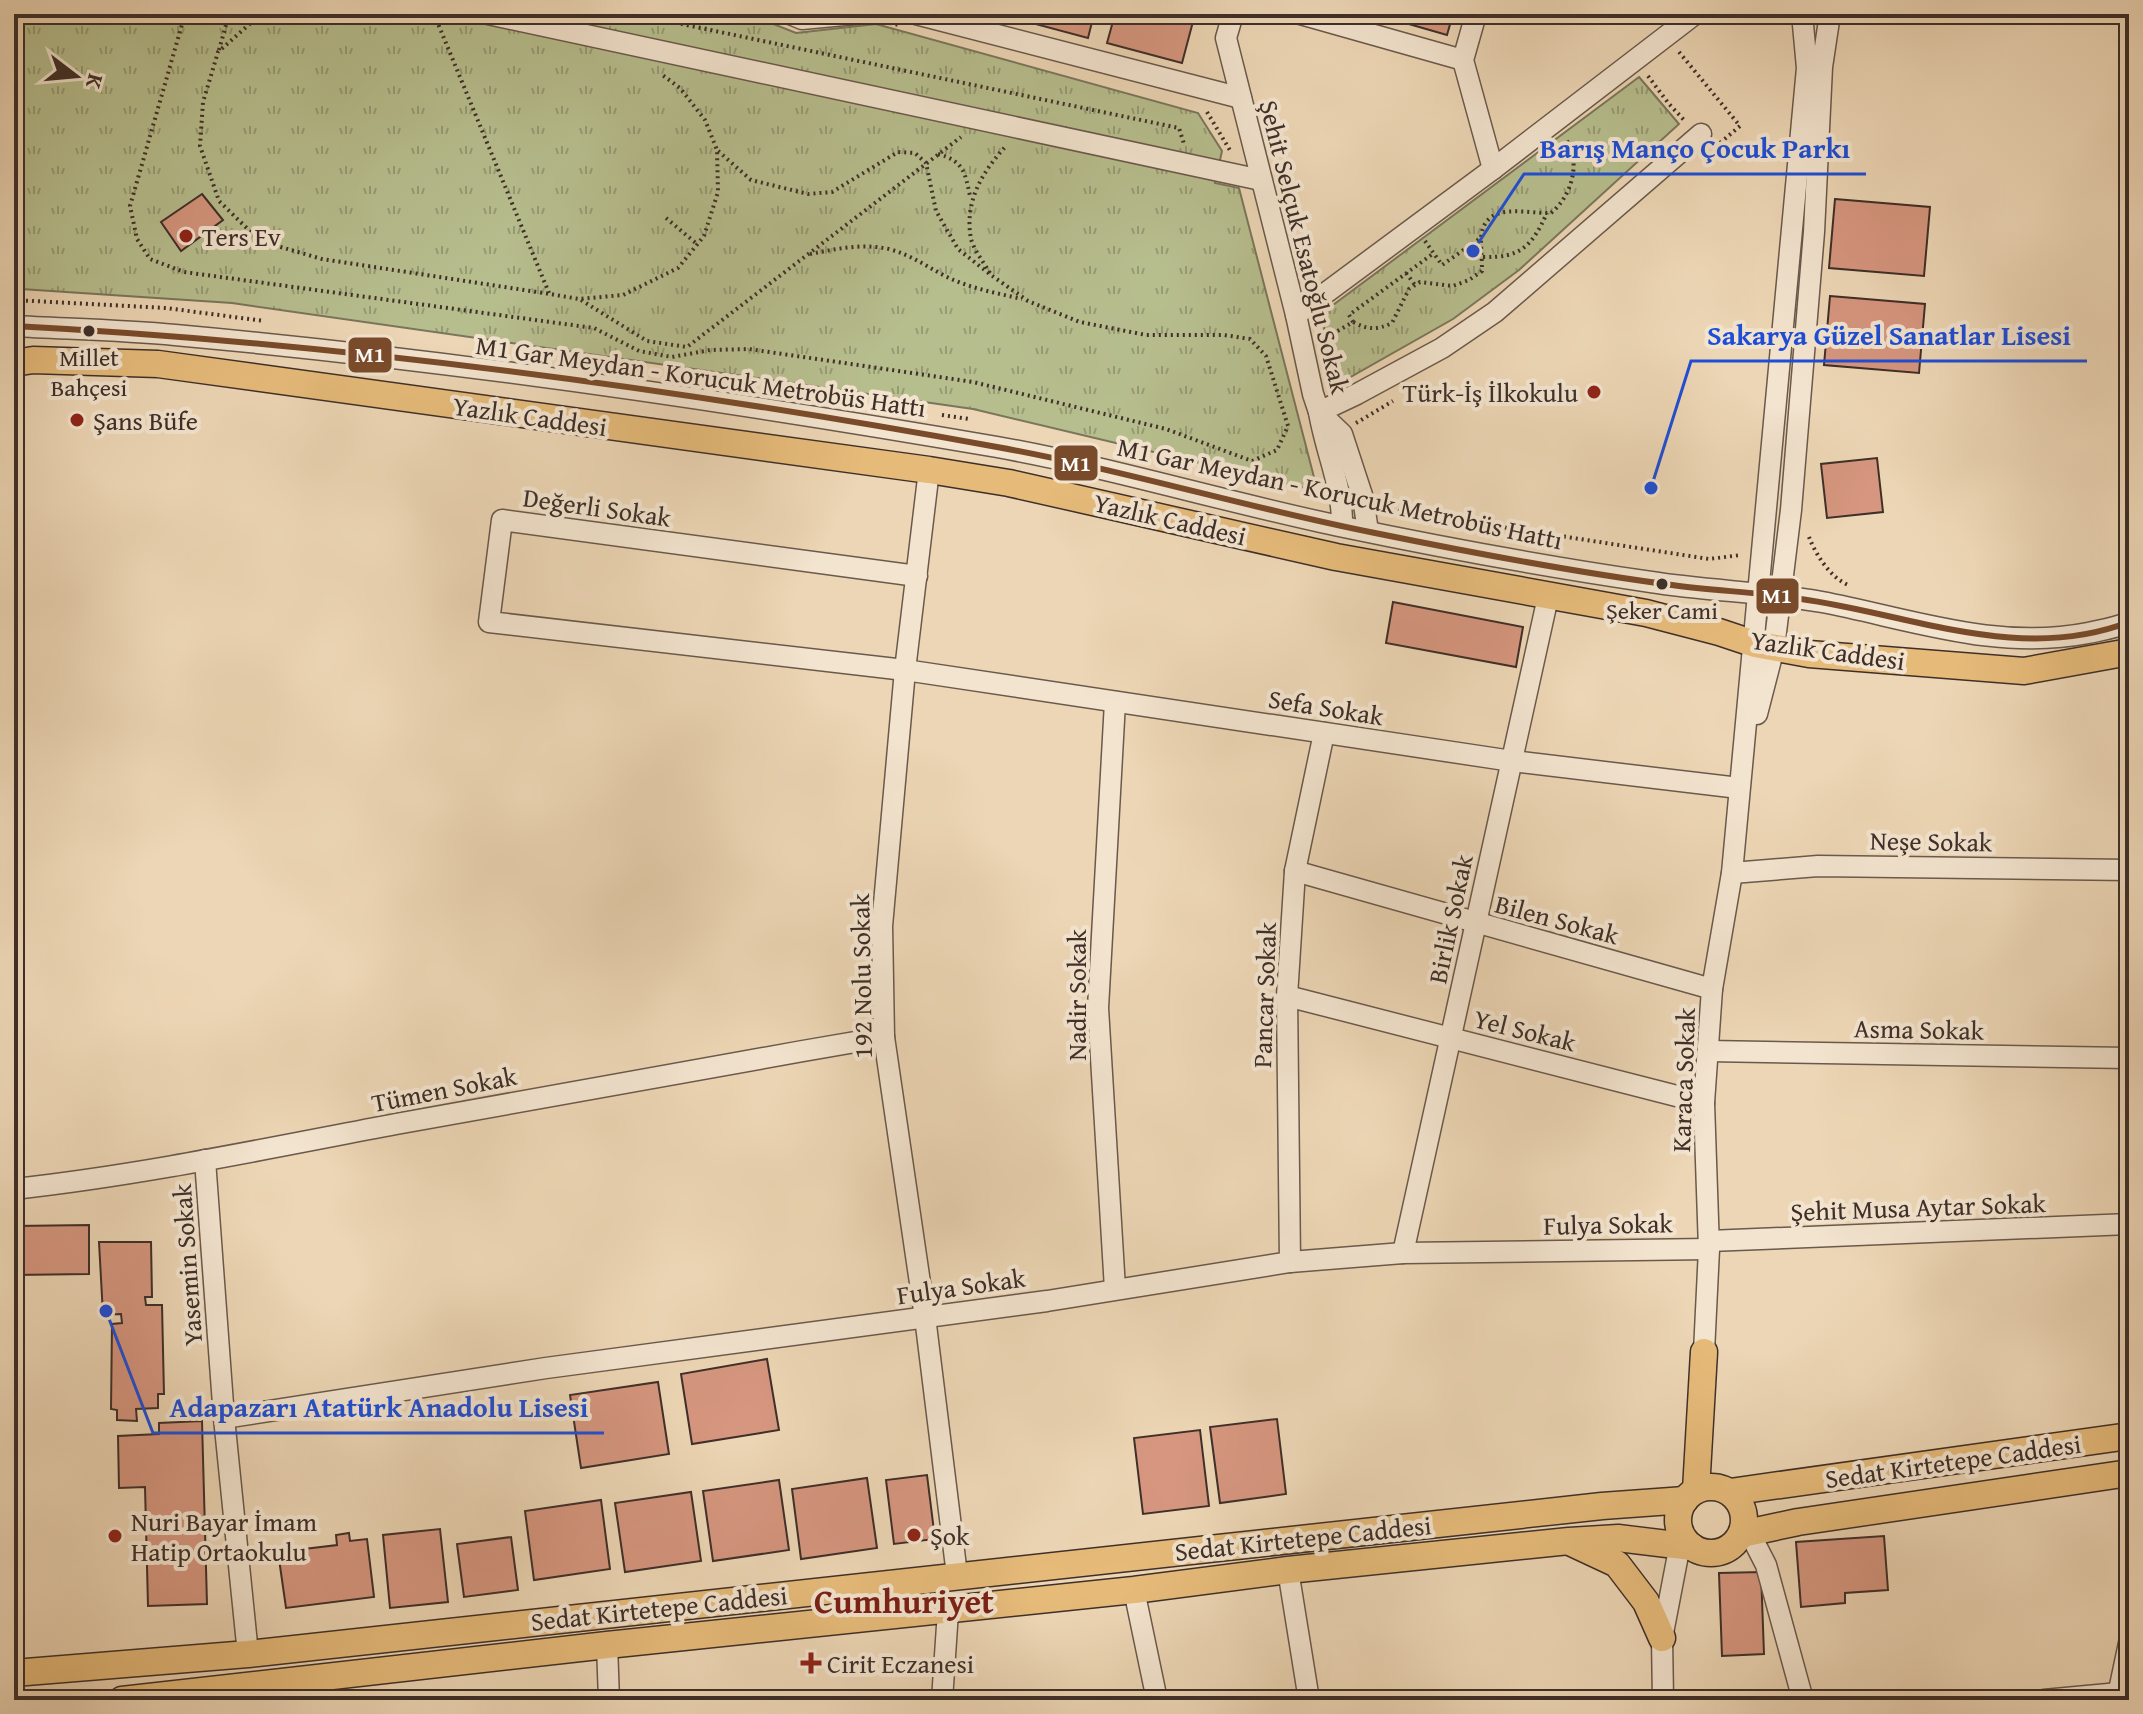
<svg xmlns="http://www.w3.org/2000/svg" width="2143" height="1714" font-family="'Gentium Book Plus',serif">
<defs>
<pattern id="park-tufts" width="24" height="20" patternUnits="userSpaceOnUse" patternTransform="scale(2)"><rect width="24" height="20" fill="#b7be8e"/><path d="M3 7l-1-3M5 7V3M7 7l1-3M15 17l-1-3M17 17v-4M19 17l1-3" fill="none" stroke="#969b74"/></pattern>
</defs>
<rect width="100%" height="100%" fill="#edd6b5"/>
<filter id="stains"><feTurbulence type="fractalNoise" baseFrequency=".0025" numOctaves="4"/><feColorMatrix values="0 0 0 0 .2 0 0 0 0 .09 0 0 0 0 .02 0 0 0 .5 -.17"/></filter>
<radialGradient id="worn" r=".72"><stop offset=".6" stop-color="#630" stop-opacity="0"/><stop offset="1" stop-color="#630" stop-opacity=".3"/></radialGradient>
<!-- park -->
<g fill="url(#park-tufts)" stroke="#7a765c" stroke-width="2">
<path d="M14,14H748L796,33L876,24L1198,113L1222,151L1215,183L1239,188L1315,481L1305,488L973,409L232,303L21,289L14,282Z"/>
<path d="M1639,77L1679,124L1519,270L1453,319L1331,388L1322,366L1325,311Z"/>
</g>
<!-- building -->
<g fill="#d6967f" stroke="#3e2f29" stroke-width="2">
<path d="M1014,14H1094L1088,38L1013,18Z"/>
<path d="M1115,14H1195L1182,63L1107,43Z"/>
<path d="M1374,14H1453L1447,35Z"/>
<path d="M202,194L223,220L181,251L161,222Z"/>
<path d="M1835,199L1930,207L1924,276L1829,268Z"/>
<path d="M1830,296L1925,304L1919,373L1824,365Z"/>
<path d="M1877,458L1883,512L1827,518L1821,464Z"/>
<path d="M1393,602L1523,627L1516,667L1386,643Z"/>
<path d="M89,1225V1274L14,1275V1226Z"/>
<path d="M99,1242H151L152,1297H145L146,1305H162L164,1394H158V1408L136,1409L137,1421L117,1420V1410L111,1409L112,1324L122,1323L121,1314L103,1315Z"/>
<path d="M767,1359L779,1430L692,1444L681,1374Z"/>
<path d="M658,1382L669,1454L581,1468L570,1395Z"/>
<path d="M1277,1419L1286,1494L1220,1503L1210,1427Z"/>
<path d="M202,1421L207,1604L148,1606L145,1487L119,1488L118,1436L159,1434V1423Z"/>
<path d="M1200,1430L1209,1506L1143,1514L1134,1438Z"/>
<path d="M927,1475L935,1539L894,1544L886,1480Z"/>
<path d="M867,1478L877,1548L801,1559L792,1489Z"/>
<path d="M779,1480L789,1550L713,1561L703,1491Z"/>
<path d="M691,1492L701,1561L625,1572L615,1503Z"/>
<path d="M601,1500L610,1569L534,1580L525,1511Z"/>
<path d="M440,1529L448,1602L390,1608L383,1535Z"/>
<path d="M349,1533L350,1541L367,1539L374,1597L286,1608L278,1552L337,1545L336,1535Z"/>
<path d="M1884,1536L1888,1590L1845,1593V1603L1801,1607L1796,1542Z"/>
<path d="M511,1537L518,1590L464,1597L457,1544Z"/>
<path d="M1761,1572L1764,1654L1722,1656L1719,1573Z"/>
</g>
<g fill="none" stroke-linecap="round" stroke-linejoin="round">
<defs>
<g id="minor">
<path d="M488,14L1261,180"/>
<path d="M790,14L802,19L855,14"/>
<path d="M916,14L1241,98"/>
<path d="M1233,14L1226,38L1296,315L1313,394L1319,412L1342,434L1363,498L1368,531"/>
<path d="M1300,14L1463,60"/>
<path d="M1476,14L1463,60L1493,169"/>
<path d="M1296,315L1493,169L1695,14"/>
<path d="M14,326C68,329 122,330 175,335C451,360 724,400 997,447C1114,468 1228,503 1344,527C1445,548 1548,567 1651,582C1708,591 1766,592 1822,602C1911,619 1996,651 2088,633C2102,630 2116,628 2129,622"/>
<path d="M929,470L905,670L882,926L884,1037L925,1317L957,1575"/>
<path d="M1342,526C1343,487 1325,450 1319,412L1357,394L1442,348L1495,312L1701,134"/>
<path d="M917,576L502,520L489,622L905,670L1512,761L1739,788"/>
<path d="M1115,702L1098,1008L1115,1289"/>
<path d="M1757,714L1774,648L1791,510L1814,232L1822,67L1830,14"/>
<path d="M1295,871L1712,989"/>
<path d="M1732,873L1818,866L2129,870"/>
<path d="M1287,996L1704,1103"/>
<path d="M1708,1051L2129,1058"/>
<path d="M205,1160L224,1418L248,1654"/>
<path d="M14,1189C142,1175 269,1148 396,1124C558,1094 721,1065 884,1037"/>
<path d="M1709,1241L2129,1224"/>
<path d="M1403,1253L1548,597"/>
<path d="M1290,1262L1287,996L1295,871L1324,733"/>
<path d="M1704,1352L1709,1249L1704,1103L1712,989L1732,873L1807,68L1802,14"/>
<path d="M224,1418L546,1368L1047,1301L1290,1262L1403,1253L1709,1249"/>
<path d="M1745,1524L1766,1565L1803,1700"/>
<path d="M1288,1570L1309,1700"/>
<path d="M1134,1590L1157,1700"/>
<path d="M607,1645L609,1700"/>
<path d="M942,1700L948,1611"/>
<path d="M1663,1700L1662,1638L1682,1534"/>
<path d="M2044,1700L2119,1693"/>
<path d="M2117,1700L2129,1643"/>
</g>
<g id="major">
<path d="M14,363L33,360L158,364L929,470L1009,483L1336,557L1646,613L1719,632L1755,644L1809,654L2024,671L2129,652"/>
<circle cx="1711" cy="1520" r="33"/>
<path d="M1696,1490L1704,1352"/>
<path d="M1730,1492L2129,1436"/>
<path d="M1742,1534L1798,1522L2129,1473"/>
<path d="M1572,1543L1617,1564L1646,1602L1662,1638"/>
<path d="M14,1673L248,1654L1602,1506L1685,1500"/>
<path d="M122,1700L607,1645L1134,1590L1288,1570L1569,1541L1618,1538L1692,1547"/>
</g>
</defs>
<!-- minor casing -->
<use href="#minor" stroke="#6a594c" stroke-width="23"/>
<!-- major casing -->
<use href="#major" stroke="#3e2f29" stroke-width="29"/>
<!-- path -->
<g stroke="#3e2f29" stroke-width="4" stroke-dasharray="2 4" stroke-linecap="butt">
<path d="M185,14L130,206L137,239L150,259L184,272L594,328L639,351L672,357L710,350L749,349L973,382L1166,429L1252,461L1277,450L1288,426L1266,356L1250,339L1224,335H1146L1080,322L1028,301L991,275L958,249L936,211L926,163L915,153L898,152L832,192L808,194L751,180L717,150"/>
<path d="M272,14L253,21L218,52L203,102L200,146L219,201L260,241L322,259L550,294L579,299L623,295L678,268L704,236L718,192L717,150L705,120L680,88L661,74"/>
<path d="M434,14L549,293"/>
<path d="M634,14L1179,128L1184,144"/>
<path d="M872,21H881L899,25"/>
<path d="M219,50L229,14"/>
<path d="M1679,52L1740,126L1720,143"/>
<path d="M1648,76L1669,104L1685,121"/>
<path d="M1207,112L1231,152"/>
<path d="M938,154C964,161 965,173 970,196"/>
<path d="M666,218L697,244"/>
<path d="M1425,241L1442,265L1482,237"/>
<path d="M810,254C836,249 862,243 889,249C911,255 926,266 945,276C969,288 996,293 1022,299"/>
<path d="M1483,257C1521,258 1532,246 1547,213"/>
<path d="M990,273C984,263 974,250 971,239C964,202 982,172 1006,146"/>
<path d="M1406,273L1415,285"/>
<path d="M14,300L166,308L264,321"/>
<path d="M581,300L647,341L687,347L961,137"/>
<path d="M1353,322L1349,315L1434,253"/>
<path d="M1322,340L1353,322C1368,330 1377,330 1392,323L1409,289L1420,282L1453,286L1469,280L1482,271C1482,260 1481,248 1481,238C1484,200 1527,214 1551,213C1572,196 1582,161 1565,138"/>
<path d="M942,415L969,419"/>
<path d="M1356,423L1393,401"/>
<path d="M1386,509L1709,559L1741,555"/>
<path d="M1809,537C1816,555 1830,577 1848,585"/>
</g>
<!-- minor -->
<use href="#minor" stroke="#f3e4cf" stroke-width="20"/>
<!-- major -->
<use href="#major" stroke="#e6bb7a" stroke-width="26"/>
<defs>
<path id="bus-1" d="M14,326C343,343 673,388 997,447C1124,470 1248,508 1375,533C1473,553 1573,572 1672,585C1715,591 1758,592 1801,599C1909,614 2020,664 2129,622"/>
</defs>
<!-- bus-1 casing -->
<use href="#bus-1" stroke="#f3e4cf" stroke-width="12"/>
<!-- bus-1 -->
<use href="#bus-1" stroke="#7a4b2a" stroke-width="6"/>
</g>
<!-- markers -->
<g fill="#8f2418" stroke="#f3e4cf" stroke-width="3">
<circle cx="186" cy="236" r="8"/>
<circle cx="1594" cy="392" r="8"/>
<circle cx="77" cy="420" r="8"/>
<circle cx="914" cy="1535" r="8"/>
<circle cx="115" cy="1536" r="8"/>
<path d="M807 1651h8v8h8v8h-8v8h-8v-8h-8v-8h8z"/>
</g>
<g fill="#3e2f29" stroke="#f3e4cf" stroke-width="3">
<circle cx="89" cy="331" r="7"/>
<circle cx="1662" cy="584" r="7"/>
</g>
<g text-anchor="middle" dominant-baseline="central" stroke-width="8" stroke-linejoin="round" paint-order="stroke">
<!-- bus labels -->
<g font-size="24" fill="#3e2f29" stroke="#f3e4cf">
<text x="89" y="357">Millet<tspan x="89" dy="30">Bahçesi</tspan></text>
<text x="1662" y="610">Şeker Cami</text>
</g>
<!-- poi labels -->
<g font-size="26" fill="#3e2f29" stroke="#f3e4cf" text-anchor="start">
<text x="202" y="236">Ters Ev</text>
<text x="1578" y="392" text-anchor="end">Türk-İş İlkokulu</text>
<text x="93" y="420">Şans Büfe</text>
<text x="131" y="1521">Nuri Bayar İmam<tspan x="131" dy="30">Hatip Ortaokulu</tspan></text>
<text x="930" y="1535">Şok</text>
<text x="827" y="1663">Cirit Eczanesi</text>
</g>
<!-- street labels -->
<g font-size="26" fill="#3e2f29" stroke="#f3e4cf">
<text transform="translate(1305 247) rotate(76)">Şehit Selçuk Esatoğlu Sokak</text>
<text transform="translate(701 376) rotate(8)">M1 Gar Meydan - Korucuk Metrobüs Hattı</text>
<text transform="translate(530 416) rotate(8)">Yazlık Caddesi</text>
<text transform="translate(1340 493) rotate(12)">M1 Gar Meydan - Korucuk Metrobüs Hattı</text>
<text transform="translate(597 507) rotate(8)">Değerli Sokak</text>
<text transform="translate(1170 519) rotate(13)">Yazlık Caddesi</text>
<text transform="translate(1828 650) rotate(8)">Yazlık Caddesi</text>
<text transform="translate(1326 707) rotate(9)">Sefa Sokak</text>
<text transform="translate(1931 841) rotate(1)">Neşe Sokak</text>
<text transform="translate(1450 919) rotate(-78)">Birlik Sokak</text>
<text transform="translate(1557 919) rotate(15)">Bilen Sokak</text>
<text transform="translate(861 976) rotate(-91)">192 Nolu Sokak</text>
<text transform="translate(1076 995) rotate(-90)">Nadir Sokak</text>
<text transform="translate(1264 995) rotate(-88)">Pancar Sokak</text>
<text transform="translate(1919 1029) rotate(1)">Asma Sokak</text>
<text transform="translate(1525 1030) rotate(14)">Yel Sokak</text>
<text transform="translate(1683 1080) rotate(-88)">Karaca Sokak</text>
<text transform="translate(444 1089) rotate(-11)">Tümen Sokak</text>
<text transform="translate(1918 1207) rotate(-2)">Şehit Musa Aytar Sokak</text>
<text transform="translate(1608 1224) rotate(-1)">Fulya Sokak</text>
<text transform="translate(187 1265) rotate(-94)">Yasemin Sokak</text>
<text transform="translate(961 1286) rotate(-8)">Fulya Sokak</text>
<text transform="translate(1953 1461) rotate(-8)">Sedat Kirtetepe Caddesi</text>
<text transform="translate(1303 1538) rotate(-6)">Sedat Kirtetepe Caddesi</text>
<text transform="translate(659 1608) rotate(-6)">Sedat Kirtetepe Caddesi</text>
</g>
<!-- district labels -->
<g font-size="34" font-weight="bold" fill="#7a1f14" stroke="#f3e4cf">
<text x="904" y="1600">Cumhuriyet</text>
</g>
</g>
<!-- callouts -->
<path fill="none" stroke="#1d4ed8" stroke-width="3" d="M1473 251L1524 174H1866M1651 488L1691 361H2087M106 1311L153 1433H604"/>
<g fill="#1d4ed8" stroke="#f3e4cf" stroke-width="3">
<circle cx="1473" cy="251" r="8"/>
<circle cx="1651" cy="488" r="8"/>
<circle cx="106" cy="1311" r="8"/>
</g>
<g font-size="28" text-anchor="middle" font-weight="bold" fill="#1d4ed8" stroke="#f3e4cf" stroke-width="8" stroke-linejoin="round" paint-order="stroke">
<text x="1695" y="158">Barış Manço Çocuk Parkı</text>
<text x="1889" y="345">Sakarya Güzel Sanatlar Lisesi</text>
<text x="379" y="1417">Adapazarı Atatürk Anadolu Lisesi</text>
</g>
<g stroke="#f3e4cf" stroke-width="3">
<rect x="347" y="336" width="46" height="38" rx="8" fill="#7a4b2a"/>
<rect x="1053" y="444" width="46" height="38" rx="8" fill="#7a4b2a"/>
<rect x="1755" y="577" width="45" height="38" rx="8" fill="#7a4b2a"/>
</g>
<g font-size="22" text-anchor="middle" font-weight="bold" fill="#fff">
<text x="370" y="362">M1</text>
<text x="1076" y="471">M1</text>
<text x="1777" y="603">M1</text>
</g>
<!-- margin -->
<rect width="2143" height="1714" fill="none" stroke="#edd6b5" stroke-width="48"/>
<rect x="16" y="16" width="2111" height="1682" fill="none" stroke="#3e2f29" stroke-width="4"/>
<rect x="24" y="24" width="2095" height="1666" fill="none" stroke="#3e2f29" stroke-width="2"/>
<!-- north arrow -->
<g transform="translate(76 76) rotate(106)" stroke="#f3e4cf" stroke-width="6" paint-order="stroke">
<path d="M0-6L14 30L0 20L-14 30Z" fill="#3e2f29"/>
<text y="-12" font-size="22" font-weight="bold" text-anchor="middle" fill="#3e2f29">K</text>
</g>
<rect width="100%" height="100%" filter="url(#stains)"/>
<rect width="100%" height="100%" fill="url(#worn)"/>
</svg>
